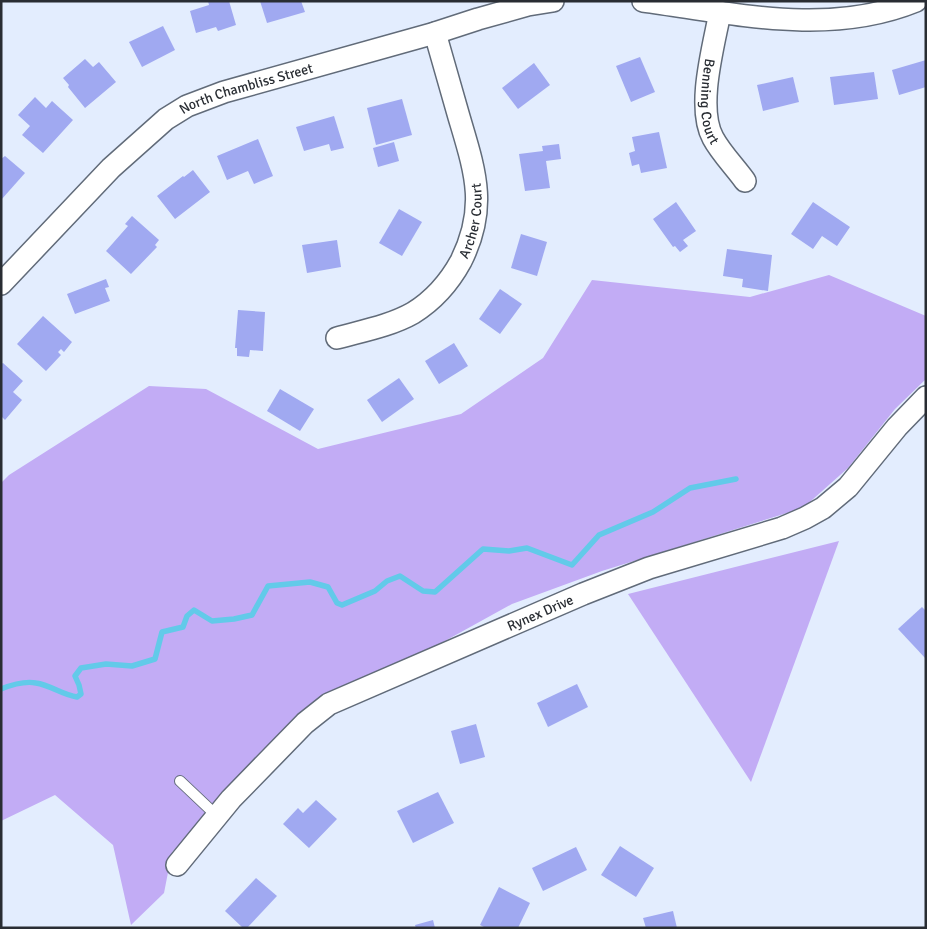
<svg xmlns="http://www.w3.org/2000/svg" width="927" height="929" font-family="Signika,sans-serif">
<rect width="100%" height="100%" fill="#e3edfe"/>
<!-- forest -->
<g fill="#c2acf5">
<path d="M829,275L926,316V379L895,409L848,468L803,508L602,571L512,604L320,710L172,852L164,893L131,925L113,845L55,795L1,821V483L9,475L149,386L206,389L318,449L461,414L543,358L592,280L750,297Z"/>
<path d="M839,541L751,782L628,594Z"/>
</g>
<g fill="none" stroke-linecap="round" stroke-linejoin="round">
<!-- stream -->
<path stroke="#62cae9" stroke-width="5.5" d="M1,689C11,685 26,681 36,683C50,685 63,695 77,697L81,694L79,685L75,676L81,668L106,664L132,666L155,659L162,632L183,627L187,616L194,610L212,621L234,619L252,615L268,586L310,582L328,587L337,603L342,605L375,591L387,581L400,576L423,591L435,592L483,549L509,551L527,548L572,565L599,535L653,512L690,488L736,479"/>
</g>
<!-- building -->
<g fill="#a0a9f1">
<path d="M208,1H229L236,25L218,31L216,27L196,33L190,11L209,5Z"/>
<path d="M260,1H301L305,12L267,23Z"/>
<path d="M163,26L175,50L142,67L129,42Z"/>
<path d="M640,57L655,92L631,102L616,66Z"/>
<path d="M85,59L93,67L99,62L116,82L85,108L68,87L69,85L63,78Z"/>
<path d="M926,60V87L899,95L892,70Z"/>
<path d="M534,63L550,85L518,109L502,88Z"/>
<path d="M874,72L878,99L834,105L830,77Z"/>
<path d="M793,77L799,102L763,111L757,85Z"/>
<path d="M35,97L46,108L52,101L73,120L43,153L22,135L30,126L18,115Z"/>
<path d="M402,99L412,135L376,145L367,108Z"/>
<path d="M334,116L344,148L331,151L329,144L304,151L296,127Z"/>
<path d="M659,132L667,168L641,173L639,164L632,166L629,153L635,151L632,137Z"/>
<path d="M258,139L273,176L254,184L248,171L227,180L217,156Z"/>
<path d="M394,142L399,161L378,167L373,148Z"/>
<path d="M559,144L561,159L546,161L550,188L525,191L519,154L543,151L542,146Z"/>
<path d="M5,156L25,173L1,200V159Z"/>
<path d="M193,170L210,192L175,219L157,196L183,176L184,177Z"/>
<path d="M676,202L696,231L683,240L688,246L680,252L675,246L673,247L653,219Z"/>
<path d="M813,202L850,227L837,246L822,236L813,249L791,234Z"/>
<path d="M399,209L422,222L402,256L379,243Z"/>
<path d="M132,216L159,240L155,245L157,247L131,274L106,251L128,226L125,224Z"/>
<path d="M521,234L547,242L537,276L511,268Z"/>
<path d="M337,240L341,267L307,273L302,245Z"/>
<path d="M727,249L772,255L768,291L742,287L743,279L723,276Z"/>
<path d="M106,279L109,287L105,288L110,301L75,314L67,294Z"/>
<path d="M500,289L522,304L500,334L479,319Z"/>
<path d="M238,310L265,312L263,351L250,350L249,357L237,356V348H235Z"/>
<path d="M43,316L72,342L64,352L61,349L58,352L61,355L46,371L17,344Z"/>
<path d="M454,343L468,366L439,384L425,361Z"/>
<path d="M3,363L23,381L13,392L22,400L5,420L1,416V364Z"/>
<path d="M399,378L414,399L382,422L367,400Z"/>
<path d="M280,389L314,409L300,431L267,411Z"/>
<path d="M922,607L926,611V659L898,629Z"/>
<path d="M577,684L588,707L548,727L537,703Z"/>
<path d="M476,724L485,757L460,764L451,731Z"/>
<path d="M438,792L454,823L413,843L397,811Z"/>
<path d="M316,800L337,819L309,848L283,824L298,808L303,813Z"/>
<path d="M620,846L654,868L636,897L601,875Z"/>
<path d="M576,847L587,870L543,891L532,868Z"/>
<path d="M256,878L277,896L247,928H243L225,911Z"/>
<path d="M499,887L530,903L518,928H486L480,925Z"/>
<path d="M673,911L677,928H646L643,918Z"/>
<path d="M433,920L435,928H416L415,925Z"/>
</g>
<g fill="none" stroke-linecap="round" stroke-linejoin="round">
<defs>
<path id="service" d="M180,781L217,816"/>
<g id="minor">
<path d="M643,1C733,13 828,37 916,1"/>
<path id="s1" d="M720,12C714,45 696,107 713,138C721,153 735,167 745,181"/>
<path id="s2" d="M1,284L111,168L166,119L187,106L224,92L435,33L478,19L528,5L553,1"/>
<path id="s3" d="M337,338C362,331 390,326 413,313C434,300 449,283 461,261C488,207 475,171 459,117C451,89 443,61 435,33"/>
<path id="s4" d="M177,865L231,799L305,723L329,704L583,594L649,568L782,528L805,518L823,508L848,487L897,427L926,397"/>
</g>
</defs>
<!-- service casing -->
<use href="#service" stroke="#616b79" stroke-width="12"/>
<!-- minor casing -->
<use href="#minor" stroke="#616b79" stroke-width="24"/>
<!-- service -->
<use href="#service" stroke="#fff" stroke-width="10"/>
<!-- minor -->
<use href="#minor" stroke="#fff" stroke-width="21"/>
</g>
<g text-anchor="middle" dominant-baseline="central" stroke-width="4" stroke-linejoin="round" paint-order="stroke">
<!-- street labels -->
<g font-size="14" fill="#292d33" stroke="#f8fafd">
<text stroke="none"><textPath href="#s2" startOffset="320">North Chambliss Street</textPath></text>
<text stroke="none"><textPath href="#s1" startOffset="91">Benning Court</textPath></text>
<text stroke="none"><textPath href="#s3" startOffset="194">Archer Court</textPath></text>
<text stroke="none"><textPath href="#s4" startOffset="452">Rynex Drive</textPath></text>
</g>
</g>
<!-- border -->
<rect width="927" height="929" fill="none" stroke="#292d33" stroke-width="5"/>
</svg>
